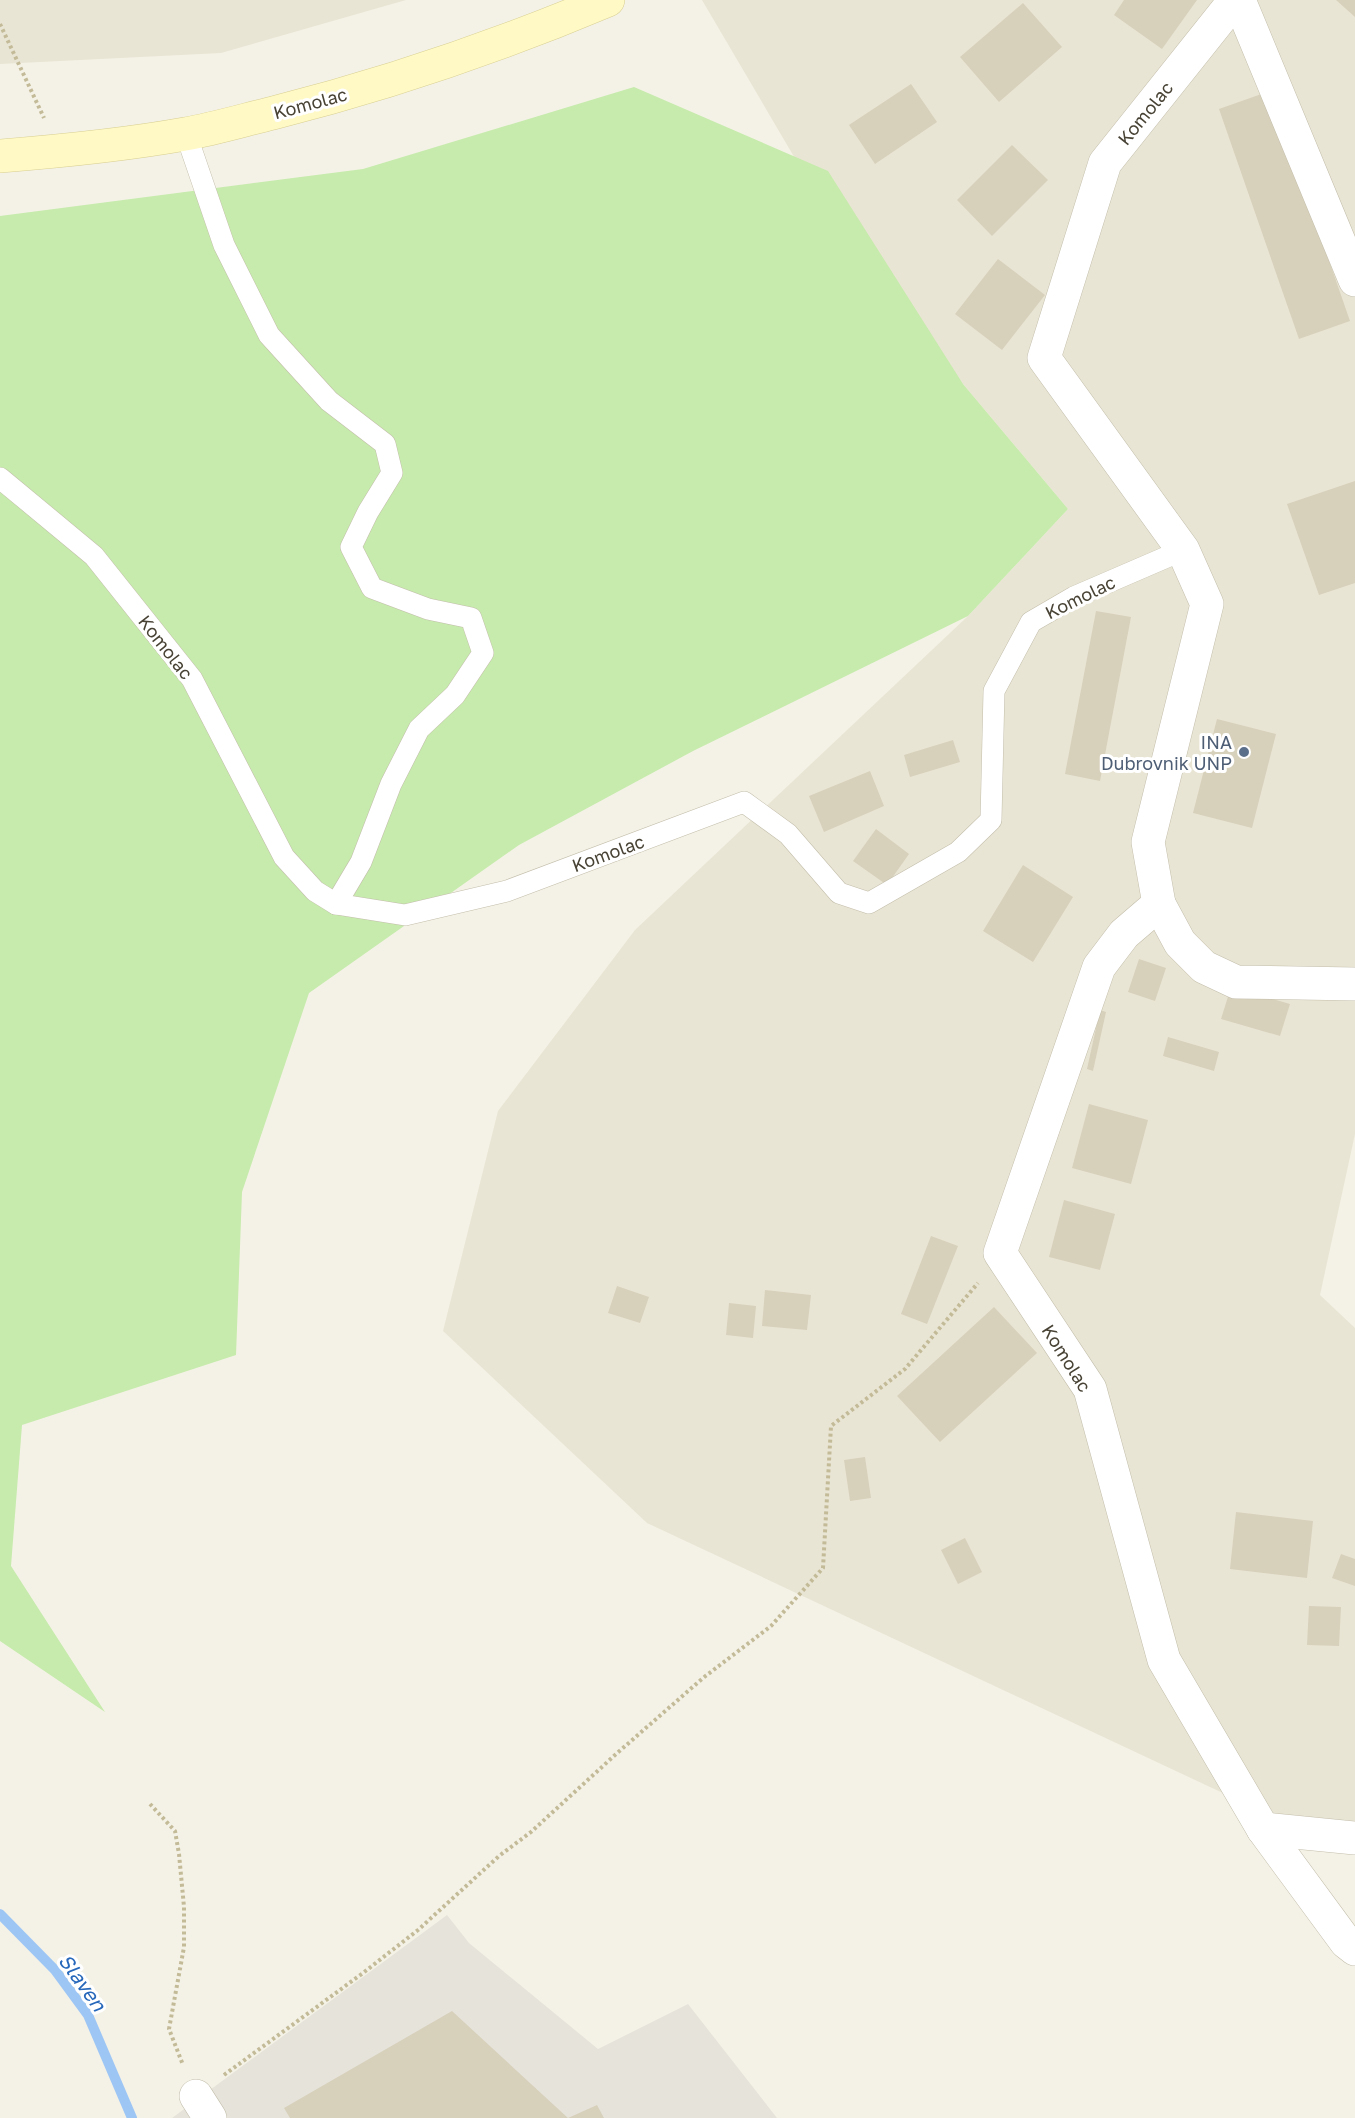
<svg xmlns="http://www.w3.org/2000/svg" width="1355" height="2118" font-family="'Golos Text',sans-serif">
<rect width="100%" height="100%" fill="#f4f2e6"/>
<!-- residential -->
<g fill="#e9e5d4">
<path d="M0,0H406L221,53L0,64Z"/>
<path d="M702,0H1355V1134L1320,1295L1355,1328V1855L647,1523L443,1331L498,1111L635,930L968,616L1068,509L963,384L793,155Z"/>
</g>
<!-- industrial -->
<path fill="#e6e3db" d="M447,1915L469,1943L598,2049L688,2004L777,2118H172Z"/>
<!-- green -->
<path fill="#c6ebac" d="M634,87L828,171L963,384L1068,509L968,616L693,751L519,845L309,993L242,1192L236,1355L22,1425L11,1566L105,1712L0,1641V216L363,169Z"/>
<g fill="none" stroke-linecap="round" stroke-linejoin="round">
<!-- stream -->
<path stroke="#9ec6f5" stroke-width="10" d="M0,1914L55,1970L88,2015L132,2118"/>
</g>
<!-- building -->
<g fill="#d7d0bb">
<path d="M1124,0H1197L1162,49L1114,15Z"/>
<path d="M1336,0H1355V17Z"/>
<path d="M1023,3L1062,47L999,102L960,57Z"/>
<path d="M911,84L937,122L875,164L849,125Z"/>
<path d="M1270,91L1350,321L1299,339L1219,109Z"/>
<path d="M1012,145L1048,180L992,236L957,200Z"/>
<path d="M998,259L1045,295L1002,350L955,314Z"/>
<path d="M1355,481V583L1319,595L1287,504Z"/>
<path d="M1096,611L1131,617L1100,781L1065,774Z"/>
<path d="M1217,719L1276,734L1252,828L1193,813Z"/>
<path d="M953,740L960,762L910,777L904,755Z"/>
<path d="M870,771L884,806L824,832L809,796Z"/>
<path d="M876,829L909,854L887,885L853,861Z"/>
<path d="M1023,865L1073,897L1033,962L983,931Z"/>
<path d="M1139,959L1166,968L1155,1001L1128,992Z"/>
<path d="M1231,987L1290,1004L1280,1036L1221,1019Z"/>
<path d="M1100,1010L1106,1012L1093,1071L1087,1069Z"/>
<path d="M1168,1037L1219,1052L1214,1071L1163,1056Z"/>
<path d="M1089,1104L1148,1120L1131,1184L1072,1168Z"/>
<path d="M1064,1200L1115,1214L1100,1270L1049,1257Z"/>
<path d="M931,1236L958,1246L927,1324L901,1314Z"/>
<path d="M617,1286L649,1297L640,1323L608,1313Z"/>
<path d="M765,1290L811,1295L807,1330L762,1326Z"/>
<path d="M729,1303L756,1306L753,1338L726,1335Z"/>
<path d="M994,1307L1037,1353L940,1442L897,1396Z"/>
<path d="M865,1457L871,1498L850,1501L844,1460Z"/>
<path d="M1236,1512L1313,1521L1307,1578L1230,1569Z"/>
<path d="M965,1538L982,1572L958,1584L941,1550Z"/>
<path d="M1341,1554L1355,1559V1586L1332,1578Z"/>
<path d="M1309,1606L1341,1607L1339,1646L1307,1645Z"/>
<path d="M452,2011L568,2118L597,2105L604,2118H290L284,2108Z"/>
</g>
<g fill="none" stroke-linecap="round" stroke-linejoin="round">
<defs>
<g id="lane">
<path d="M186,134L224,245L269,335L329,401L385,444L392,473L368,512L351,547L372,588L428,609L471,618L483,653L455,695L419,729L391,784L361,862L336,904"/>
<path d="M0,478L94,556L192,679L284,857L315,891L336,904L405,915L507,891L744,802L788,834L839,893L869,903L958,852L991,820L994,691L1031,622L1074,597L1183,550"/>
</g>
<g id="street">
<path d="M1235,0L1105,163L1044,358L1183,550L1207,604L1148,842L1159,904L1124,934L1099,967L1000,1253L1090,1389L1164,1660L1263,1829L1346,1942L1355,1949"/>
<path d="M1239,0L1355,280"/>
<path d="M1159,904L1180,943L1204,967L1236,982L1355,984"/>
<path d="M1263,1829L1355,1838"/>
<path d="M196,2096L210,2118"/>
</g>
<path id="secondary" d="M0,156C62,151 124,145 185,134C214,129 244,120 273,113C388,84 499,46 608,0"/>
</defs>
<!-- lane casing -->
<use href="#lane" stroke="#c3beab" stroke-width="22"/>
<!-- street casing -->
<use href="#street" stroke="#c3beab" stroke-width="34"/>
<!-- secondary casing -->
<use href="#secondary" stroke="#d8cf93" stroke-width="34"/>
<!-- path -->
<g stroke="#c3ba98" stroke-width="4" stroke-dasharray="3 3" stroke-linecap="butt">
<path d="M0,24L44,118"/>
<path d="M150,1804L175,1831L179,1854L184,1907V1947L169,2029L183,2065"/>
<path d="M224,2075L363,1973L418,1930L499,1856L531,1832L615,1755L703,1678L771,1626L823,1568L831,1426L905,1369L978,1283"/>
</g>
<!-- lane -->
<use href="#lane" stroke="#fff" stroke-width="21"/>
<!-- street -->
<use href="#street" stroke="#fff" stroke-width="33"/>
<!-- secondary -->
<use href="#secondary" stroke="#fff9c5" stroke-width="33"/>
</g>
<!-- markers -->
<circle fill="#5c6f8a" stroke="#fff" stroke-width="2" cx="1244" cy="752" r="6"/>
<g text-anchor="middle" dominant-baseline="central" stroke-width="6" stroke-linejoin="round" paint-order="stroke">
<!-- street labels -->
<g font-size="18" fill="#484335" stroke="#fff">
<text transform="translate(310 103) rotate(-15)">Komolac</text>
<text transform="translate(1145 113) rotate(-51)">Komolac</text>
<text transform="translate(1080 597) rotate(-26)">Komolac</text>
<text transform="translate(166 647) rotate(52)">Komolac</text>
<text transform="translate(608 853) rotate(-20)">Komolac</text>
<text transform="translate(1067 1358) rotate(58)">Komolac</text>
</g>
<!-- service labels -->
<g font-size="18" fill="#4e5e75" stroke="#fff" text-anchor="end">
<text x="1232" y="742">INA<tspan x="1232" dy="21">Dubrovnik UNP</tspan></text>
</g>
<!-- water labels -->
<g font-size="20" font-style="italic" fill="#2768bb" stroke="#fff">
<text transform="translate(83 1982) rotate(54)">Slaven</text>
</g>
</g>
</svg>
